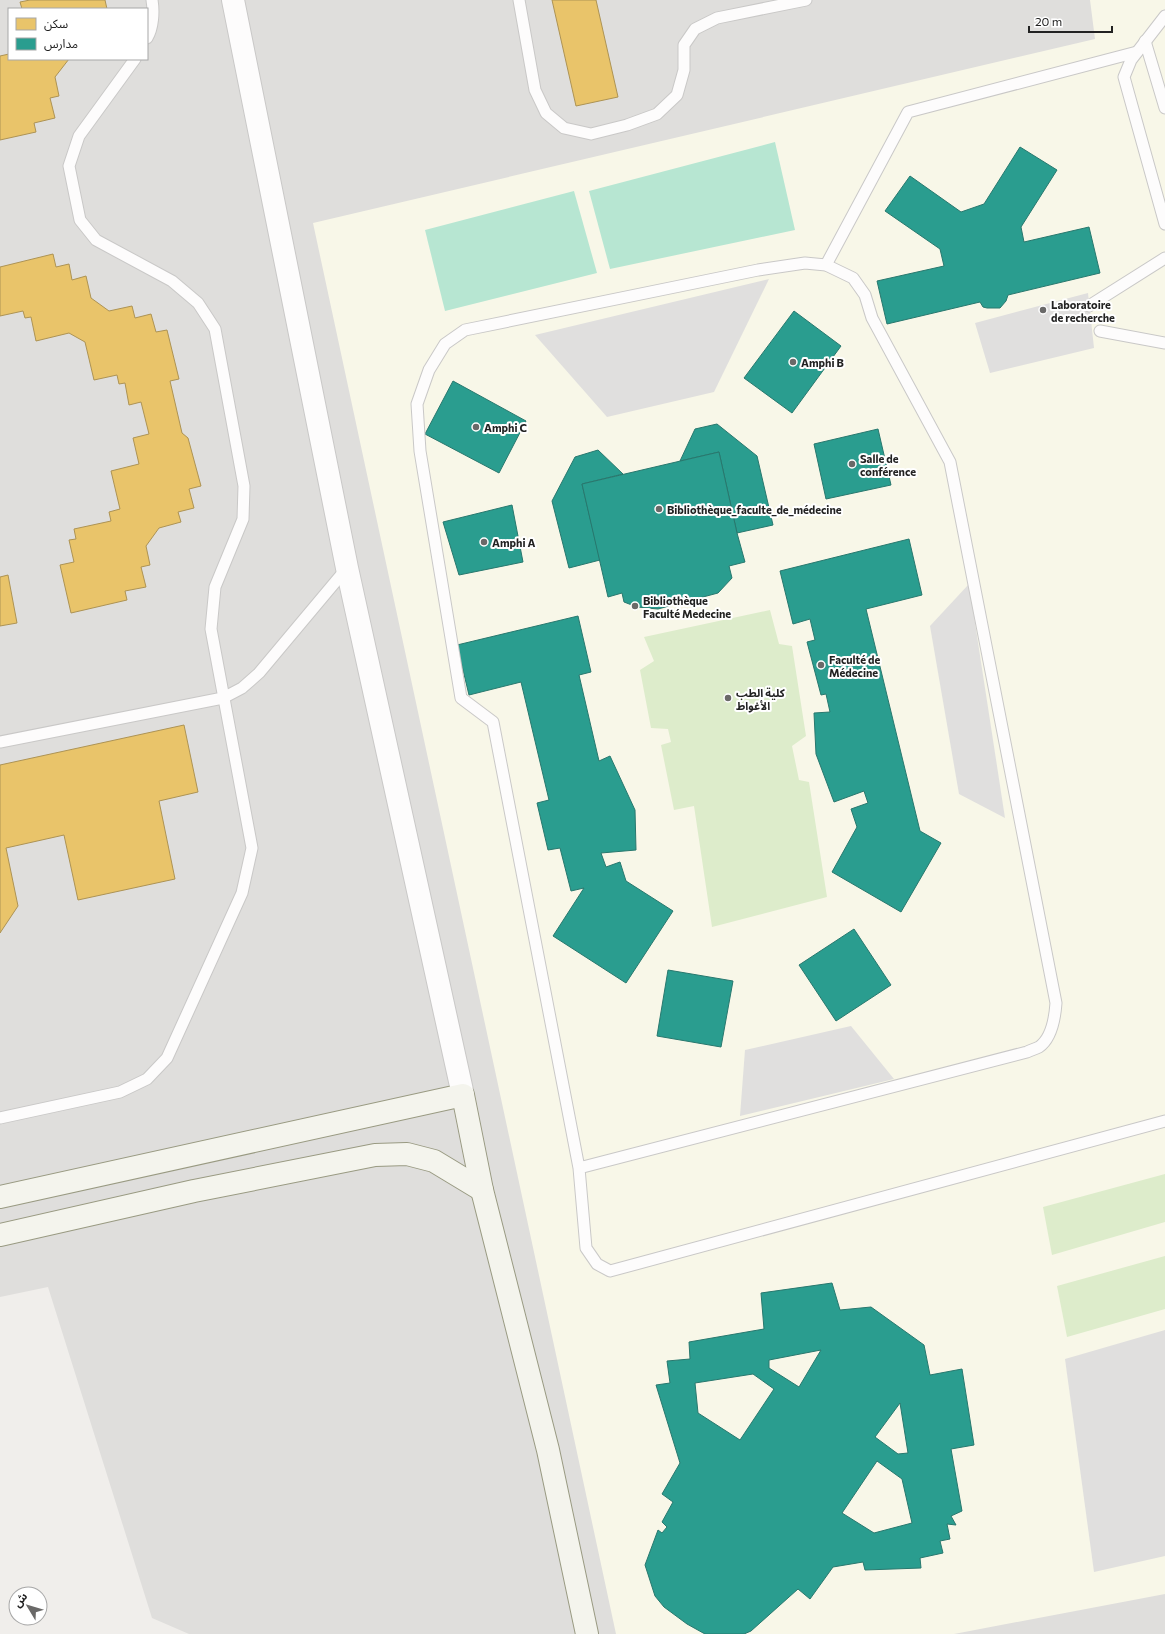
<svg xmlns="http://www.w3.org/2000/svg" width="1165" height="1634" font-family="Commissioner,'Noto Sans Arabic',sans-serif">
<rect width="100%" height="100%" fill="#f0eeeb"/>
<!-- residential -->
<path fill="#dfdedc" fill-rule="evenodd" d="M0,0H1165V1634H189L152,1618L48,1287L0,1297ZM9,9H147V59H9Z"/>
<!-- education -->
<path fill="#f8f7e8" d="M1090,0H1165V1594L954,1634H616L313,223L1095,39Z"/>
<!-- grass -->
<g fill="#ddeccb">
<path d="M770,610L779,644L792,646L806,736L792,746L799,780L809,782L827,897L712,927L694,806L674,810L661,745L671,742L668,729L651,728L640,670L654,661L644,637Z"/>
<path d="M1165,1174V1222L1052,1255L1043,1207Z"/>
<path d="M1165,1256V1309L1067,1337L1057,1286Z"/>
</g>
<!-- pitch -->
<g fill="#b7e6d2">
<path d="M775,142L795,230L610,269L589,191Z"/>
<path d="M574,191L597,273L445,311L425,230Z"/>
</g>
<!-- parking -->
<g fill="#e0dfde">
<path d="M769,279L714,392L607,417L535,335Z"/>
<path d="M1088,293L1094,348L990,373L975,323Z"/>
<path d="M969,584L1005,818L959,794L930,626Z"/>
<path d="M851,1026L894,1079L740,1116L745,1050Z"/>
<path d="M1165,1330V1556L1094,1572L1065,1359Z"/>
</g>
<!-- homes -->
<g fill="#e9c46a" stroke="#ad9354">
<path d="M30,0H105L107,9H22L20,2Z"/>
<path d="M552,0H596L618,97L576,106Z"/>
<path d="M9,54V59H69L55,77L59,96L50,98L55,118L34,123L36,132L0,140V56Z"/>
<path d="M53,254L56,267L69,264L72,280L86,276L91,298L109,311L132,306L135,318L151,314L156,332L167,330L179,379L170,381L182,433L188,438L201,486L189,489L194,508L178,512L181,522L159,528L146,546L150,565L141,567L146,587L125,591L127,600L71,613L60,565L74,562L69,540L76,539L74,529L111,521L109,512L120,509L111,471L139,464L133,438L149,434L141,402L129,405L125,383L119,384L117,375L94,380L85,342L69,333L36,341L31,317L25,318L23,311L0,316V267Z"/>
<path d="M8,575L17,623L0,626V577Z"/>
<path d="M184,725L198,792L159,801L175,879L78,900L64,835L6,848L18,906L0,933V765Z"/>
</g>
<!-- schools -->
<g fill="#2a9d8f" stroke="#28786e" fill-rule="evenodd">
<path d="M1020,147L1057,170L1021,227L1024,242L1089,227L1100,273L1008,295L1006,301L1000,308H987L983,307L980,302L887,324L877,281L944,266L940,249L885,211L910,176L961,212L984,204Z"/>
<path d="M794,311L841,346L792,413L744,378Z"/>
<path d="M453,381L526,421L499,473L425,434Z"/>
<path d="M717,424L757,456L773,525L737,533L719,452L680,461L695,429Z"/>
<path d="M878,429L891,485L826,499L814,444Z"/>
<path d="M598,450L623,474L582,484L600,560L569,568L552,501L575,457Z"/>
<path d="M719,452L737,533L745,562L729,566L732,578L718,593L658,609L637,607L624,602L622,593L608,597L582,484Z"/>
<path d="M512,505L523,562L459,575L443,522Z"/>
<path d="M909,539L922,595L866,609L920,831L941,843L901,912L832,872L857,827L851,809L868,803L864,791L834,802L816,754L814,713L830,712L826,694L821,695L807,642L815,640L810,619L793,624L780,571Z"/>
<path d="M578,616L591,672L579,675L599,761L610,756L635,810L636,850L601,853L606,867L620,862L626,881L673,911L626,983L553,936L584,888L571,891L560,848L548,850L537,803L549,800L521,682L469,695L457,645Z"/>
<path d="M854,929L891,985L836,1021L799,965Z"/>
<path d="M668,970L733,981L721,1047L657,1036Z"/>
<path d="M832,1283L840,1310L871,1307L924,1345L930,1375L962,1369L974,1445L951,1449L962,1511L951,1516L956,1525L947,1524L950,1539L940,1541L943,1553L920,1558L921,1568L865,1570L863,1562L833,1567L810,1599L798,1589L751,1631L744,1634H705L687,1624L664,1607L655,1596L645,1565L658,1530L662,1533L667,1527L662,1522L673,1502L662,1494L680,1463L656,1385L670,1383L667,1361L690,1359L689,1342L764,1329L761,1293ZM821,1350L799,1387L769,1368V1360ZM753,1374L774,1389L740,1440L698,1413L695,1383ZM900,1403L908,1453L898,1454L875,1437ZM877,1461L902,1479L912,1523L874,1533L842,1513Z"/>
</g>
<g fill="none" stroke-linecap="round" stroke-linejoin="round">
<defs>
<g id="service">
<path d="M519,0L535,90L546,113L564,128L591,134L627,125L657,114L677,95L684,70V45L695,29L717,18L806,0"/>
<path d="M1165,16L1131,60L1124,77L1165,224"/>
<path d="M147,38C153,28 154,12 152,0"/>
<path d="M1145,41L1165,108"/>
<path d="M826,265L908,112L1137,52"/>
<path d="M1089,306L1165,258"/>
<path d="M1100,331L1165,343"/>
<path d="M0,742L223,698L242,688L259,673L347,568"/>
<path d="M0,1118L120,1092L147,1079L167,1058L242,893L252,848L211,629L215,587L243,519L244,486L215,329L198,303L172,281L96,240L80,220L69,166L79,136L135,59"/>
<path d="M579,1168L493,722L461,698L420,451L417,404L429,370L445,344L465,330L758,270L805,263L826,265L853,278L865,295L872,318L950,462L1056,1003C1055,1017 1052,1038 1039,1047C1035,1049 1031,1050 1027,1052L579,1168L586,1248L597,1264L610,1271L1165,1121"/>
</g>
<path id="tertiary" d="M233,0L347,568L463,1095"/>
<g id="secondary">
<path d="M0,1197L463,1095L482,1190L548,1450L587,1634"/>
<path d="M0,1235L194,1191L375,1155L407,1154L434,1161L482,1190"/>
</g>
</defs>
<!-- service casing -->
<use href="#service" stroke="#c9c8c7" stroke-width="13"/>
<!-- tertiary casing -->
<use href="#tertiary" stroke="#c9c8c7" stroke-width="24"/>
<!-- secondary casing -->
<use href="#secondary" stroke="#999a82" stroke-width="24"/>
<!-- service -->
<use href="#service" stroke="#fdfcfc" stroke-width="11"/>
<!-- tertiary -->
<use href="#tertiary" stroke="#fdfcfc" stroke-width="22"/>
<!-- secondary -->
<use href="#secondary" stroke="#f4f4ed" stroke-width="22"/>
</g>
<!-- markers -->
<g fill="#6a6968" stroke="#fff" stroke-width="1.5">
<circle cx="1043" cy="310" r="4"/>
<circle cx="793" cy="362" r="4"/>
<circle cx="476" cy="427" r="4"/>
<circle cx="852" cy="464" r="4"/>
<circle cx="659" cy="509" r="4"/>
<circle cx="484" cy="542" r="4"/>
<circle cx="635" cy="606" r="4"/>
<circle cx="821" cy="665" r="4"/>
<circle cx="728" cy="698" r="4"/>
</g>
<g text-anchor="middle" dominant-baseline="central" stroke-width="4" stroke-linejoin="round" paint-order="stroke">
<!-- poi labels -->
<g font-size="11" font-weight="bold" fill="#222" stroke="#fff" text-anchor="start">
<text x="1051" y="304">Laboratoire<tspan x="1051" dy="13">de recherche</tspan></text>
<text x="801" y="362">Amphi B</text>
<text x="484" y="427">Amphi C</text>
<text x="860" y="458">Salle de<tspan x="860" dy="13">conférence</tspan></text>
<text x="667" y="509">Bibliothèque_faculte_de_médecine</text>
<text x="492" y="542">Amphi A</text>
<text x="643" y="600">Bibliothèque<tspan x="643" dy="13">Faculté Medecine</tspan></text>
<text x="829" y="659">Faculté de<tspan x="829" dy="13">Médecine</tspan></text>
<text x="736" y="692">كلية الطب<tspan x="736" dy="13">الأغواط</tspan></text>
</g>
</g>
<!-- legend -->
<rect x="8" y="8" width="140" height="52" fill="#ffffff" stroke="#a7a7a7"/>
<rect x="16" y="18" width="20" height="12" fill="#e9c46a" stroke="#a7a7a7"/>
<text x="44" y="28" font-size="12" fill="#222222">سكن</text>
<rect x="16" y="38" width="20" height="12" fill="#2a9d8f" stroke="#a7a7a7"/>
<text x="44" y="48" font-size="12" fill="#222222">مدارس</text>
<!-- north arrow -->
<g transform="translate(28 1606) rotate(308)"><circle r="19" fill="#ffffff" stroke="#a7a7a7"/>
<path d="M0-3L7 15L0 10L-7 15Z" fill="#6a6968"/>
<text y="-6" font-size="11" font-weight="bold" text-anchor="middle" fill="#222222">ش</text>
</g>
<!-- scale -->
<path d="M1029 26v6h83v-6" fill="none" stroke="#222222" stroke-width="2"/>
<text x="1035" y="26" font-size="12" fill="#222222" stroke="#ffffff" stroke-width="3" paint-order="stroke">20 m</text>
</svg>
